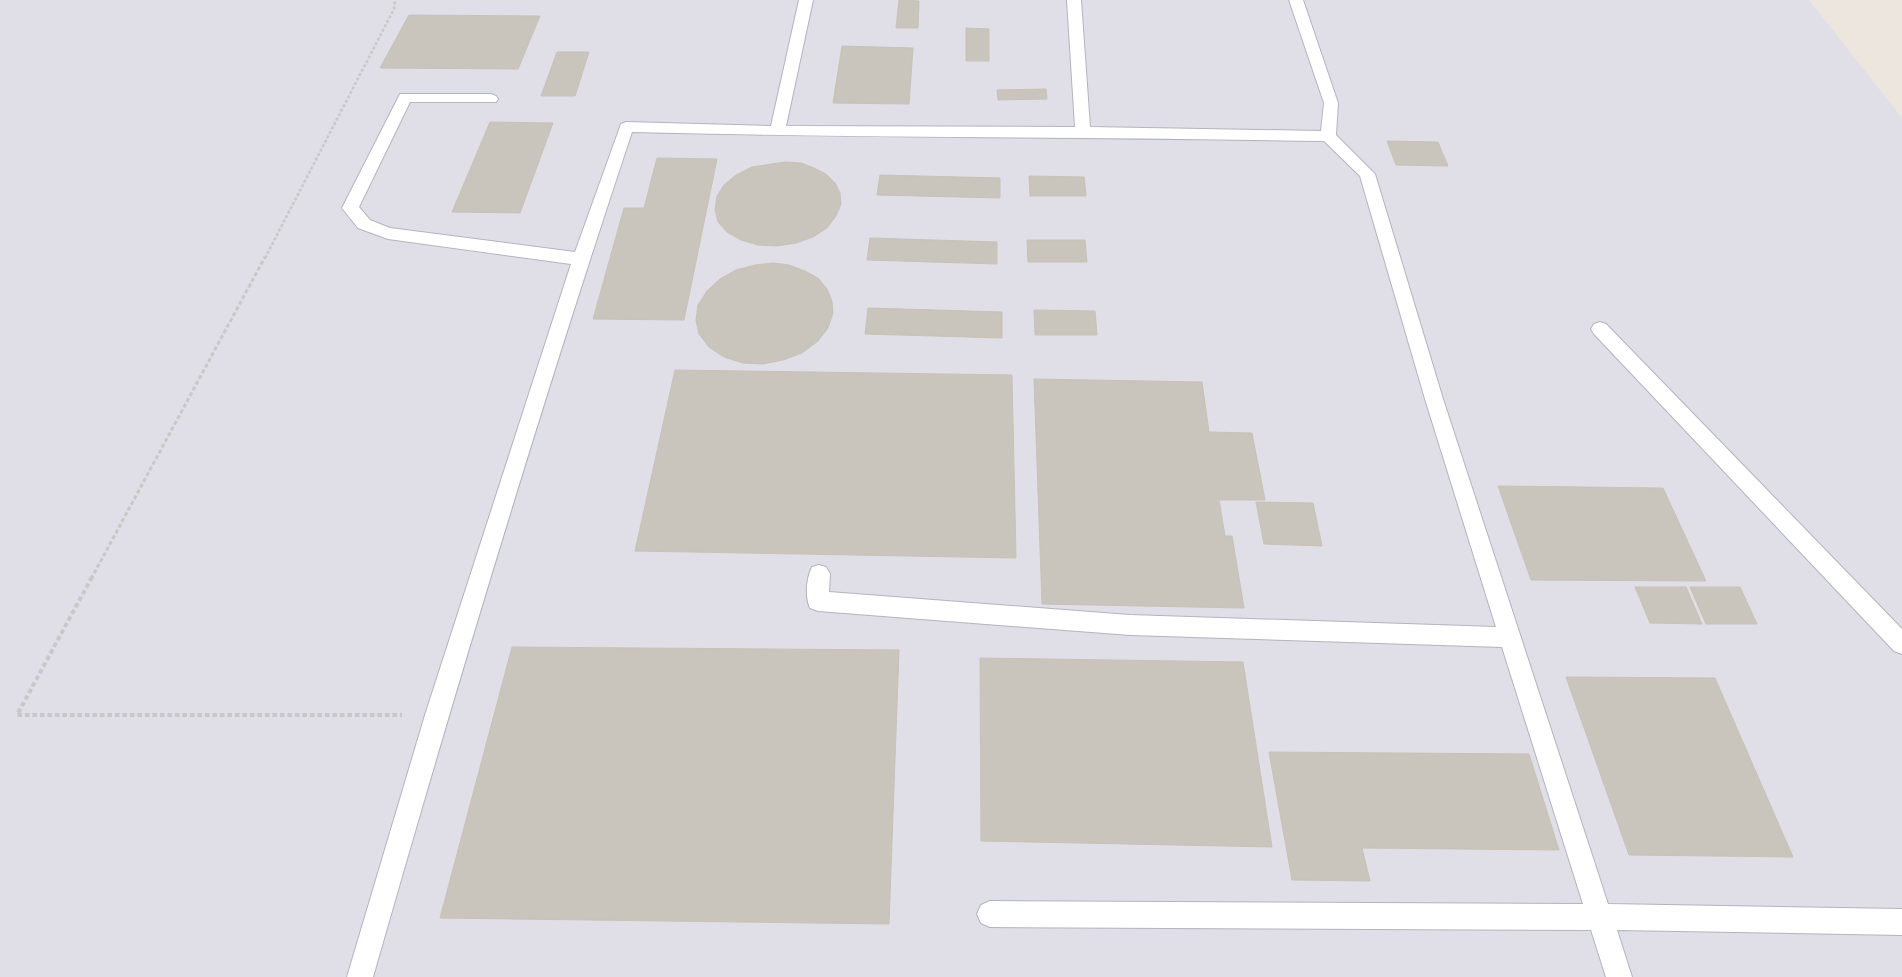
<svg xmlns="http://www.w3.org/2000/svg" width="1902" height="977" font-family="'Titillium Web',sans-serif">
<rect width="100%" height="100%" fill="#ede6de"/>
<!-- industrial -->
<path fill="#e0dee6" d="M0,0H1809L1902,118V977H0Z"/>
<!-- building -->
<g fill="#c9c4bc" stroke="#c8c2b7">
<path d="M899,0L919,1L918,28H896Z"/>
<path d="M409,15L540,16L518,69L380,68Z"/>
<path d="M966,28L989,29V61H966Z"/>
<path d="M842,46L913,48L909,104L833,103Z"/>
<path d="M557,52H589L575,96H541Z"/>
<path d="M1046,89L1047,99L998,100L997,90Z"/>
<path d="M490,122L553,123L520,213L452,212Z"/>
<path d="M1387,141L1438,142L1448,166L1396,165Z"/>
<path d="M657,158L717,159L684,320L593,319L624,208H644Z"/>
<path d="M785,162L801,163L814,168L826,174L835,183L840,193L841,204L836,216L827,228L813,237L796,243L777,246L758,245L741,240L727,232L718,222L715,209L717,196L724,185L736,175L752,167Z"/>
<path d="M880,175L1000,178V198L877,195Z"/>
<path d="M1029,176L1084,177L1086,196H1030Z"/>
<path d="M870,238L997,242V264L867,260Z"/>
<path d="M1027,240H1085L1087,262H1028Z"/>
<path d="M773,263L789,265L805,271L818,278L827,289L832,301L833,313L828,328L818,341L802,353L783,360L763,364L743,363L724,357L709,347L699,334L696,320L698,305L707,291L720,279L736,270L755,265Z"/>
<path d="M868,308L1002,312V338L865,334Z"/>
<path d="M1034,310L1095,311L1097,335H1035Z"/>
<path d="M675,370L1012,375L1016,558L635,551Z"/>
<path d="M1034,379L1202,382L1209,432L1252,433L1265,500H1219L1225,536H1232L1244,608L1042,604Z"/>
<path d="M1498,486L1663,488L1706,581L1531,580Z"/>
<path d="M1256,502L1313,503L1322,546L1264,544Z"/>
<path d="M1635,587H1686L1702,624L1650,623Z"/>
<path d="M1690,587H1740L1757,624H1706Z"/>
<path d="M512,647L899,650L889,924L440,918Z"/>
<path d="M980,658L1243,662L1272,847L981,841Z"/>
<path d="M1566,677L1715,678L1793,857L1629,855Z"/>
<path d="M1269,752L1529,754L1559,850L1362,848L1370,881L1292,880Z"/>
</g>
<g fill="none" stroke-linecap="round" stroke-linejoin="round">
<defs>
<g id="lane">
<path d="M799,0H813L786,126L1075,127L1067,0H1081L1090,127L1321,131L1324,103L1289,0H1303L1338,103L1336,135L1375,174L1443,399L1608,904L1902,909V935L1617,930L1632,977H1606L1591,930L990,927L981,923L977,914L981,905L990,901L1583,904L1502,647L1130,635L818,611L810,608C805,597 806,579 812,567L819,565L826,567L830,574L829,592L1130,615L1496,627L1425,399L1360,176L1324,141C1093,137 863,138 632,132C539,411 454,694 373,977H347L425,715L571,264L388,239L358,228L342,208L400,94H491L496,96L498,99L496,102H410L359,207L370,220L390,228L575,252L621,124L626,122L771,126Z"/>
<path d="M1600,322L1606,324L1902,629V654L1894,651L1594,334L1591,329L1594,324Z"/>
</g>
</defs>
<!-- lane casing -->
<use href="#lane" stroke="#b1b5bf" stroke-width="2"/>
<!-- path-far2 -->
<path stroke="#c8c8c8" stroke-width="2.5" stroke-dasharray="3 2" stroke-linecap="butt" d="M265,258L394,9L395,0"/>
<!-- path-far1 -->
<path stroke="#c8c8c8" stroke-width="3" stroke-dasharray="4 2.5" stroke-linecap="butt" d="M91,579L265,257"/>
<!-- path -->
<path stroke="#c8c8c8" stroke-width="4" stroke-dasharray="4.5 3" stroke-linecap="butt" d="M92,577L17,715H402"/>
<!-- lane -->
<use href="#lane" fill="#fff" fill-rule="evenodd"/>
</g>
</svg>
